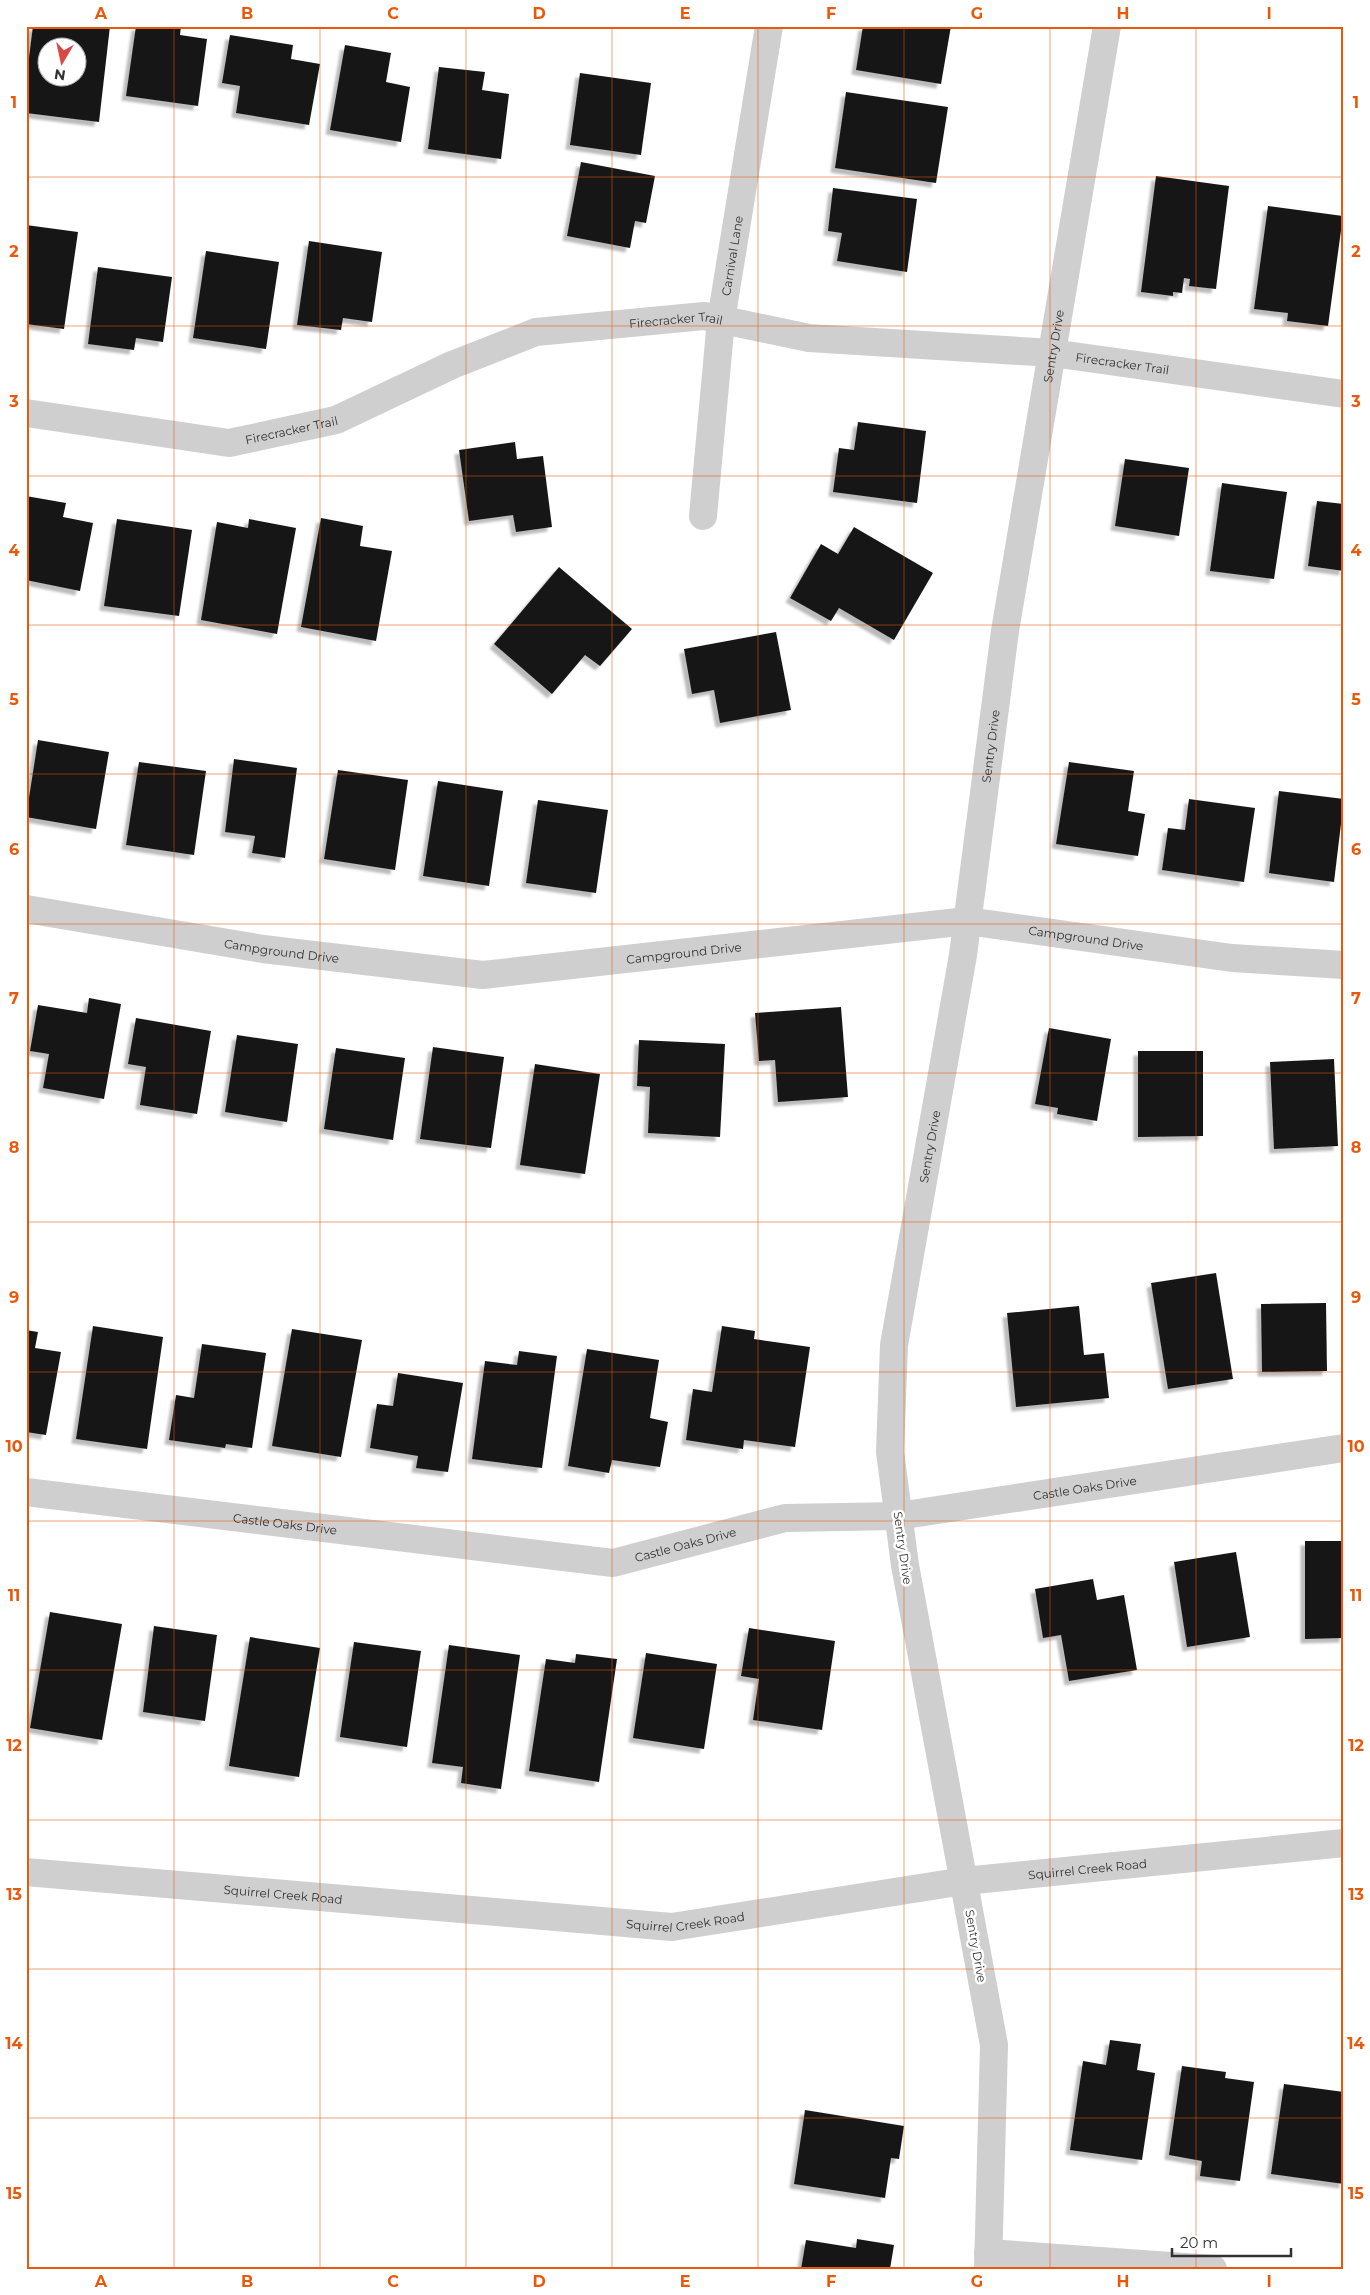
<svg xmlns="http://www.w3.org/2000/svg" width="1370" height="2295" font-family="Montserrat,sans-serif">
<defs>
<filter id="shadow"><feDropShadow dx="-4.5" dy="4.5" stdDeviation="1" flood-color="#0004"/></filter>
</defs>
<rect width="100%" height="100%" fill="#fff"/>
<!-- building -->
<g fill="#191919" fill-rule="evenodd" filter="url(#shadow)">
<path d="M33,26H110L99,122L26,113V81ZM48,48H78V78H48Z"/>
<path d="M136,26H181L180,35L207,39L198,106L126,96Z"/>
<path d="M863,26H951L941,84L856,70Z"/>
<path d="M230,35L293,45L291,59L320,64L309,125L236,113L240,86L222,83Z"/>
<path d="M345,45L391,53L386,82L410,87L401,142L330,130Z"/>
<path d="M439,67L485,72L482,90L509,94L501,159L428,149Z"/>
<path d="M580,73L651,83L641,155L570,145Z"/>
<path d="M846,92L948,107L936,183L835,168Z"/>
<path d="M581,162L655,176L646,223L635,221L630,248L567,236Z"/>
<path d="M1156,176L1229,186L1216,289L1189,286L1190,279L1184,278L1182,293L1173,292V296L1141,292Z"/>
<path d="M833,188L917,199L907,272L837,261L842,233L828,231Z"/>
<path d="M1268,206L1343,216L1328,326L1287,321L1288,313L1254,309Z"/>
<path d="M26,225L78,232L64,329L26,324Z"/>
<path d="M309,241L382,252L372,322L343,318L341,330L297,325Z"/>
<path d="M206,251L279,262L266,349L193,338Z"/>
<path d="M98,267L172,277L163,342L136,338L134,350L88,344Z"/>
<path d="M858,422L926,431L917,503L833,492L839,448L854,450Z"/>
<path d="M515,442L517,459L543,456L552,527L516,532L513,515L469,521L459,450Z"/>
<path d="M1125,459L1189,468L1179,536L1115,526Z"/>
<path d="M1222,483L1287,492L1274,579L1210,571Z"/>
<path d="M26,496L66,503L63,517L93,523L80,591L26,580Z"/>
<path d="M1317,501L1344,504V571L1308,566Z"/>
<path d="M321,518L363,526L360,546L392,551L376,641L301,627Z"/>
<path d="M117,519L192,530L179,616L104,606Z"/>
<path d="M249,519L296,528L277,634L201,620L217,522L248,528Z"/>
<path d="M854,527L933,573L894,640L839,608L831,621L790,598L821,544L838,554Z"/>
<path d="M559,567L632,629L600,666L585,655L552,694L494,644Z"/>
<path d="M776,632L791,710L720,723L714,690L692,694L684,649Z"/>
<path d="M38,740L109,752L96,829L26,817Z"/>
<path d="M234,759L297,768L285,858L252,853L255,836L225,832Z"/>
<path d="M139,762L206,771L194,855L126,845Z"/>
<path d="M1069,762L1134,771L1128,811L1145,814L1138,856L1056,844Z"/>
<path d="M338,770L408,780L395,870L324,859Z"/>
<path d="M438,781L503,791L489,886L423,876Z"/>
<path d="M1279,791L1344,799L1334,882L1269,873Z"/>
<path d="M1189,799L1255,808L1244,882L1162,870L1168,828L1185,830Z"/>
<path d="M538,800L608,810L596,893L526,883Z"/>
<path d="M89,998L121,1004L104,1099L43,1088L49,1054L30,1051L38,1005L87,1013Z"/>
<path d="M841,1007L848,1097L778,1102L775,1060L759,1061L755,1013Z"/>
<path d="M136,1018L211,1031L197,1114L140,1105L146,1067L128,1064Z"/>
<path d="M1049,1028L1111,1039L1097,1121L1057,1114L1058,1108L1035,1104Z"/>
<path d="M237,1035L298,1044L287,1122L225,1112Z"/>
<path d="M639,1040L725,1044L720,1137L648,1133L650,1087L637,1086Z"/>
<path d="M433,1047L504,1057L491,1148L420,1139Z"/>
<path d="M336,1048L405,1058L393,1140L324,1129Z"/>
<path d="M1138,1051H1203V1136L1138,1137Z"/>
<path d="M1334,1059L1338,1146L1274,1149L1270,1062Z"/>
<path d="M535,1064L600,1074L585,1174L520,1165Z"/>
<path d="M1216,1273L1233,1379L1168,1389L1151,1283Z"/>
<path d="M1326,1303L1327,1371L1262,1372L1261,1304Z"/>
<path d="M1079,1306L1084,1355L1104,1353L1109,1398L1016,1407L1007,1313Z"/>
<path d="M93,1326L163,1337L147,1449L76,1439Z"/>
<path d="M722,1326L755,1331L754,1339L810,1347L795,1447L744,1440L743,1449L686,1440L693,1389L712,1392Z"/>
<path d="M292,1329L362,1340L341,1457L272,1446Z"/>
<path d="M26,1330L38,1332L35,1348L61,1352L46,1435L26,1432Z"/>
<path d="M202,1344L266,1353L252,1448L226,1444L225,1448L169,1440L176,1395L194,1398Z"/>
<path d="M587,1349L659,1360L650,1418L668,1422L660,1467L612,1460L609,1473L568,1466Z"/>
<path d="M519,1351L557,1356L542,1468L472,1459L485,1361L517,1365Z"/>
<path d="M398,1373L463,1383L448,1472L416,1468L418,1456L370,1448L377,1404L393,1406Z"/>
<path d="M1305,1541H1343L1344,1638L1305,1639Z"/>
<path d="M1236,1552L1250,1637L1187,1647L1174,1562Z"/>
<path d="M1093,1579L1097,1600L1124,1595L1137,1670L1069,1681L1061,1635L1043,1638L1035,1589Z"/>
<path d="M50,1612L122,1624L102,1740L30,1728Z"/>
<path d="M154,1626L217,1635L205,1721L143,1712Z"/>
<path d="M749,1628L835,1641L822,1730L753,1720L759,1679L741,1676Z"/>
<path d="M250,1637L320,1648L299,1777L229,1766Z"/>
<path d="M354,1642L421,1651L407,1747L340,1737Z"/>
<path d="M449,1645L520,1655L501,1789L461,1783L463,1767L432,1763Z"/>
<path d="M646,1653L717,1664L704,1749L633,1738Z"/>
<path d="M576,1654L617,1659L599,1782L529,1771L546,1659L575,1663Z"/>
<path d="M1110,2040L1141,2044L1137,2070L1155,2073L1142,2160L1070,2150L1083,2061L1106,2065Z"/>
<path d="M1182,2066L1226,2072L1225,2078L1254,2082L1240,2181L1200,2176L1202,2161L1169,2155Z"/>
<path d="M1284,2084L1344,2092V2184L1271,2174Z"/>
<path d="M805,2110L904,2126L899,2159L891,2158L885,2198L794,2184Z"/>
<path d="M857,2239L894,2245L890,2269H801L806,2240L856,2248Z"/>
</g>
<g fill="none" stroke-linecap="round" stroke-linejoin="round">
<!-- minor -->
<g stroke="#cfcfcf" stroke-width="28">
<path id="s1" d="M26,413L229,443L336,420L452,365L536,332L704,316L809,338L1052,353L1344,394"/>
<path id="s2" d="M703,516L721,320L769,26"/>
<path id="s3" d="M26,909L263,949L483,975L967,921L1232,958L1344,965"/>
<path id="s4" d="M26,1492L613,1563L785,1518L898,1516L1344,1448"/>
<path d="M988,2253L1213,2269"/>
<path id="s5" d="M988,2269L994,2045L905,1565L890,1452L894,1345L963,955L1005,631L1107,26"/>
</g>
<!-- tertiary -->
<path stroke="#cfcfcf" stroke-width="28" id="s6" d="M26,1872L672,1927L964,1881L1344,1843"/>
</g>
<!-- grid -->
<path fill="none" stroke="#e8590c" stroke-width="1" stroke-opacity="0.55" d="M174,26V2269M320,26V2269M466,26V2269M612,26V2269M758,26V2269M904,26V2269M1050,26V2269M1196,26V2269M26,177H1344M26,326H1344M26,476H1344M26,625H1344M26,774H1344M26,924H1344M26,1073H1344M26,1222H1344M26,1372H1344M26,1521H1344M26,1670H1344M26,1820H1344M26,1969H1344M26,2118H1344"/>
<g text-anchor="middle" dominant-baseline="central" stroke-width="5" stroke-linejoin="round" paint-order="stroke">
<!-- street labels -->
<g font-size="12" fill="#323232" stroke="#fff">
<text stroke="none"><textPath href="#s2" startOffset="262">Carnival Lane</textPath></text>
<text stroke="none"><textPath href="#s1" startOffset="674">Firecracker Trail</textPath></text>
<text stroke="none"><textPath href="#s5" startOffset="1945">Sentry Drive</textPath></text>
<text stroke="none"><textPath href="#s1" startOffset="1124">Firecracker Trail</textPath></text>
<text stroke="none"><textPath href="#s1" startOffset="269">Firecracker Trail</textPath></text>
<text stroke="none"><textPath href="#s5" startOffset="1540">Sentry Drive</textPath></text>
<text stroke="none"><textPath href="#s3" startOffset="1069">Campground Drive</textPath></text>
<text stroke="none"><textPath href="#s3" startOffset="259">Campground Drive</textPath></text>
<text stroke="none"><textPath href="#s3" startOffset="664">Campground Drive</textPath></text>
<text stroke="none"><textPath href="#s5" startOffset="1135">Sentry Drive</textPath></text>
<text stroke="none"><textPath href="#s4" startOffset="1071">Castle Oaks Drive</textPath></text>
<text stroke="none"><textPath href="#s4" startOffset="261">Castle Oaks Drive</textPath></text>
<text stroke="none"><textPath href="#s4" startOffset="666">Castle Oaks Drive</textPath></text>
<text transform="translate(903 1548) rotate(82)">Sentry Drive</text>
<text stroke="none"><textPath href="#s6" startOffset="1068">Squirrel Creek Road</textPath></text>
<text stroke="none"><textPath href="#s6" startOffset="258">Squirrel Creek Road</textPath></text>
<text stroke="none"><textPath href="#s6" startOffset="662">Squirrel Creek Road</textPath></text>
<text transform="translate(976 1946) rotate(80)">Sentry Drive</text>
</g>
</g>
<!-- border -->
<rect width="1370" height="2295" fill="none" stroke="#ffffff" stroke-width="55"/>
<!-- north arrow -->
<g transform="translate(62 62) rotate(189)"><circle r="24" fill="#ffffff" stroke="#adadad"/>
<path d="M0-4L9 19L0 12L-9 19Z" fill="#d94a45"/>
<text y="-8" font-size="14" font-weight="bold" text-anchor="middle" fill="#323232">N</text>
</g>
<!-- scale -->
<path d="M1172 2248v8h119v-8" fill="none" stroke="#323232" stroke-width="2.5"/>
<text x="1180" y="2248" font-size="15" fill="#323232" stroke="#ffffff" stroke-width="4" paint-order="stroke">20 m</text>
<rect x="28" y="28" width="1314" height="2240" fill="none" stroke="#e8590c" stroke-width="2"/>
<g font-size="16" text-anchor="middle" font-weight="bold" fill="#e8590c">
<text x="101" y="19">A</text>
<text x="247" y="19">B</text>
<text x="393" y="19">C</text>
<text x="539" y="19">D</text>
<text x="685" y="19">E</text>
<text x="831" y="19">F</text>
<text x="977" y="19">G</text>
<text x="1123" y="19">H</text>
<text x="1269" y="19">I</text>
<text x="14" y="108">1</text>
<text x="1356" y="108">1</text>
<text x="14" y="257">2</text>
<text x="1356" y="257">2</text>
<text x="14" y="407">3</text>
<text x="1356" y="407">3</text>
<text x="14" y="556">4</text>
<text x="1356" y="556">4</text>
<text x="14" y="705">5</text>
<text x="1356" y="705">5</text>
<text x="14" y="855">6</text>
<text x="1356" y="855">6</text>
<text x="14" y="1004">7</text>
<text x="1356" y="1004">7</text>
<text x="14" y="1153">8</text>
<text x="1356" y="1153">8</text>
<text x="14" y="1303">9</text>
<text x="1356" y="1303">9</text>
<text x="14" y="1452">10</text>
<text x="1356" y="1452">10</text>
<text x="14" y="1601">11</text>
<text x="1356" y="1601">11</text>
<text x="14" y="1751">12</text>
<text x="1356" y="1751">12</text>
<text x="14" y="1900">13</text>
<text x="1356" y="1900">13</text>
<text x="14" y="2049">14</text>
<text x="1356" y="2049">14</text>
<text x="14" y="2199">15</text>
<text x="1356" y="2199">15</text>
<text x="101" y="2287">A</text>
<text x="247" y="2287">B</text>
<text x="393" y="2287">C</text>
<text x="539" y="2287">D</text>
<text x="685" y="2287">E</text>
<text x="831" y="2287">F</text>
<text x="977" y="2287">G</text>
<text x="1123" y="2287">H</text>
<text x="1269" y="2287">I</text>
</g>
</svg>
